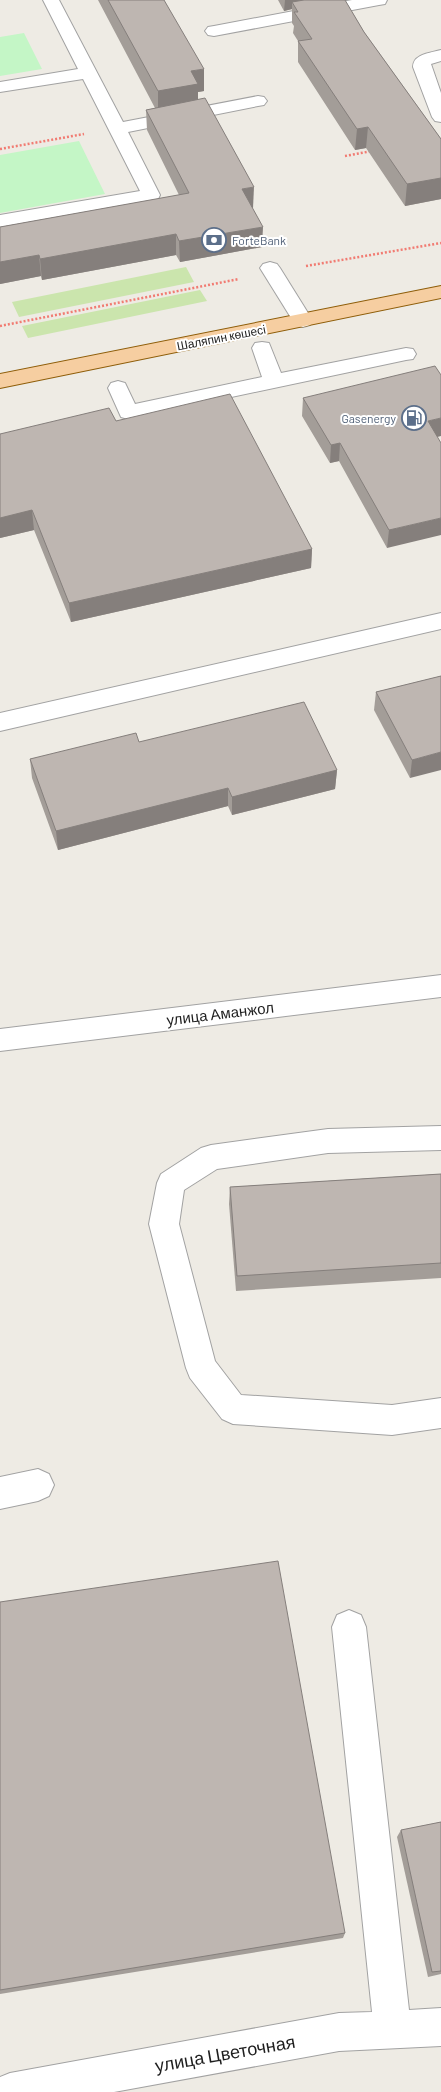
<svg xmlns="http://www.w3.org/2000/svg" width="441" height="2092" font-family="Barlow,sans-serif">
<rect width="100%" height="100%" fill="#eeebe4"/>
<!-- grass -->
<g fill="#cbe5ad">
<path d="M186,267L194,282L19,317L12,302Z"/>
<path d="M200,290L207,301L28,338L22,326Z"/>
</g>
<!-- park -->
<g fill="#c4f6c6">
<path d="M24,33L42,69L0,76V37Z"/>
<path d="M79,141L105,194L0,213V155Z"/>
</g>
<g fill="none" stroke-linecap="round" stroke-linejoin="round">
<defs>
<g id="minor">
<path d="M43,0H59L123,122L258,96L264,97L267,101L264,105L258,106L128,132L160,195L158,199L0,227V215L140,191L83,79L0,92V82L78,69Z"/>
<path d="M352,0H387L385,4L379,5L214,36L208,35L205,31L208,27L214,26Z"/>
<path d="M441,50V61L431,64L441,93V122L435,121L432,117L413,67C413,54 430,53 441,50Z"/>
<path d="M270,262L277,264L280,268L313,321L310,325L303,327L296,325L293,321L260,268L263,264Z"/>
<path d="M262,342L269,343L281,373L406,348L413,349L416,354L413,359L406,360L128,419L121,417L108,388L111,383L118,381L125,383L135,404L262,377L252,348L255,343Z"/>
<path d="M441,613V629L0,731V713Z"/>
<path d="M441,975V997L0,1051V1029Z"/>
<path d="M441,1126V1150L328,1153L217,1169L184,1190L179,1224L215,1361L241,1395L392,1405L441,1398V1428L392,1435L233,1424L222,1419L190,1378L186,1368L149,1224L157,1183L161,1174L201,1148L211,1145L328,1129Z"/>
<path d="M38,1469L49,1474L54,1485L49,1496L38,1501L0,1509V1477Z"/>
<path d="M349,1610L361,1615L366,1627L409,2010L441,2008V2046L339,2051L114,2092H0V2077L10,2073L339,2013L372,2012L332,1627L337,1615Z"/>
</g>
<path id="major" d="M441,286V298L0,388V374Z"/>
</defs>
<!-- minor casing -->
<use href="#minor" stroke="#a2a2a2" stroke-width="2"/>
<!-- major casing -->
<use href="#major" stroke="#8e5d09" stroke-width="2"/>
<!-- path -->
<g stroke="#f17b72" stroke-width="2.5" stroke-dasharray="2 2" stroke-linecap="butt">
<path d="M0,149L84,134"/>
<path d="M345,156L372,151"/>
<path d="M306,266L441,243"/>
<path d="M0,326L239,279"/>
</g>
<!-- minor -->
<use href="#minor" fill="#fff" fill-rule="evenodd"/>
<!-- major -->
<use href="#major" fill="#f6cea1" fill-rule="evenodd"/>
</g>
<!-- wall -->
<g fill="#a39d98">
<path d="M98,0H164L204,91L198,92V99L253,208H252L262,247L180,262L176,255L42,280L41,276L0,284V227L179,195L147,130L146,110L155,108Z"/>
<path d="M278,0H345L364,32L441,139V199L405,206L366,148L355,150L298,62V41L293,33L294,26L292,23V9L284,11Z"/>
<path d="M303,398L437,437L387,548L339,461L330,463L302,416Z"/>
<path d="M116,421L312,549L311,568L71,622L34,530L0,538V434Z"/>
<path d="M441,676L410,778L374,710L376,692Z"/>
<path d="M139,742L337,770L335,789L232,815L228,806L58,850L32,778L30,759Z"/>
<path d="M441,1174V1278L236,1291L229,1204L230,1187Z"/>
<path d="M0,1602L345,1933L343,1938L0,1994Z"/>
<path d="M441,1822V1974L428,1977L397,1837L401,1830Z"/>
</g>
<!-- shaded-wall -->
<g fill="#857f7c">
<path d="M285,0H332L292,2V9L284,11Z"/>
<path d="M204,69V91L198,92V106L158,113V91L191,71Z"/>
<path d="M368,127L366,148L355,150L357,129Z"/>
<path d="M441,178V199L405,206L407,184Z"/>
<path d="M254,187L253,208L242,210V189Z"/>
<path d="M263,227L262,247L180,262L179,241Z"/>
<path d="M176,234V255L42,280L40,259Z"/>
<path d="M39,255L41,276L0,284V262Z"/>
<path d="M441,418V436L426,440L428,421Z"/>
<path d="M340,443L339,461L330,463L331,445Z"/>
<path d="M32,510L34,530L0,538V518Z"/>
<path d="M441,518V535L387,548L389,530Z"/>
<path d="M312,549L311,568L71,622L69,603Z"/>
<path d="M441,752V770L410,778L412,760Z"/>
<path d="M337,770L335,789L232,815V797Z"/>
<path d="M228,788V806L58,850L56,831Z"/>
</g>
<!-- building -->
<g fill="#beb6b1" stroke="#857f7c">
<path d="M108,0H164L204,69L191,71L198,84L158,91Z"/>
<path d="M304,0H345L364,32L441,139V178L407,184L368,127L357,129L298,41L312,39L294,12H298L292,2Z"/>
<path d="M205,98L254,187L242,189L263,227L179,241L176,234L40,259L39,255L0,262V227L189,193L146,110Z"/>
<path d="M435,366L441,375V418L428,421L441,443V518L389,530L340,443L331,445L303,398Z"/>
<path d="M230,394L312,549L69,603L32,510L0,518V434L109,408L116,421Z"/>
<path d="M441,676V752L412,760L376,692Z"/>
<path d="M304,702L337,770L232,797L228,788L56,831L30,759L136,733L139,742Z"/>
<path d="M441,1174V1263L237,1276L230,1187Z"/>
<path d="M278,1561L345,1933L0,1990V1602Z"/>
<path d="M441,1822V1971L432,1972L401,1830Z"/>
</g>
<!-- icons -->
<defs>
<symbol id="bank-ring" viewBox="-11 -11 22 22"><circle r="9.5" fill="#fff" stroke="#5c6f8a" stroke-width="1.5"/><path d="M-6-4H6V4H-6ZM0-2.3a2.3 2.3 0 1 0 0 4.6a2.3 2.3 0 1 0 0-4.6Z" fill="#5c6f8a"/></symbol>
<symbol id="fuel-ring" viewBox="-11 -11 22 22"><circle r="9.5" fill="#fff" stroke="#5c6f8a" stroke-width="1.5"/><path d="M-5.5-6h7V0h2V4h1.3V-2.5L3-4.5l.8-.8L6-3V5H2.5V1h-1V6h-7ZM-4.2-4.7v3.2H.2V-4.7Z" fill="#5c6f8a"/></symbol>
</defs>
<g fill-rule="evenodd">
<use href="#bank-ring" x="200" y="226" width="28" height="28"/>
<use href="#fuel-ring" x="400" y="404" width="28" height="28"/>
</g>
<g text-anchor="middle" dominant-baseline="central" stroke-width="4" stroke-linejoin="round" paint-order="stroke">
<!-- far-service labels -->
<g font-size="12" fill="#4e5e75" stroke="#fff" text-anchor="start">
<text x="232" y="240">ForteBank</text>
<text x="396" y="418" text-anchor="end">Gasenergy</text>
</g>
<!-- far-street labels -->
<g font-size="12" fill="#1e1e1e" stroke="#fff">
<text transform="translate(221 337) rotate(-11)">Шаляпин көшесі</text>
</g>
<!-- street labels -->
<g font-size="15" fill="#1e1e1e" stroke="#fff">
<text transform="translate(220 1013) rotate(-7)">улица Аманжол</text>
</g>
<!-- near-street labels -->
<g font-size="18" fill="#1e1e1e" stroke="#fff">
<text transform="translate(225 2053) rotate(-10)">улица Цветочная</text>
</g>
</g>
</svg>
